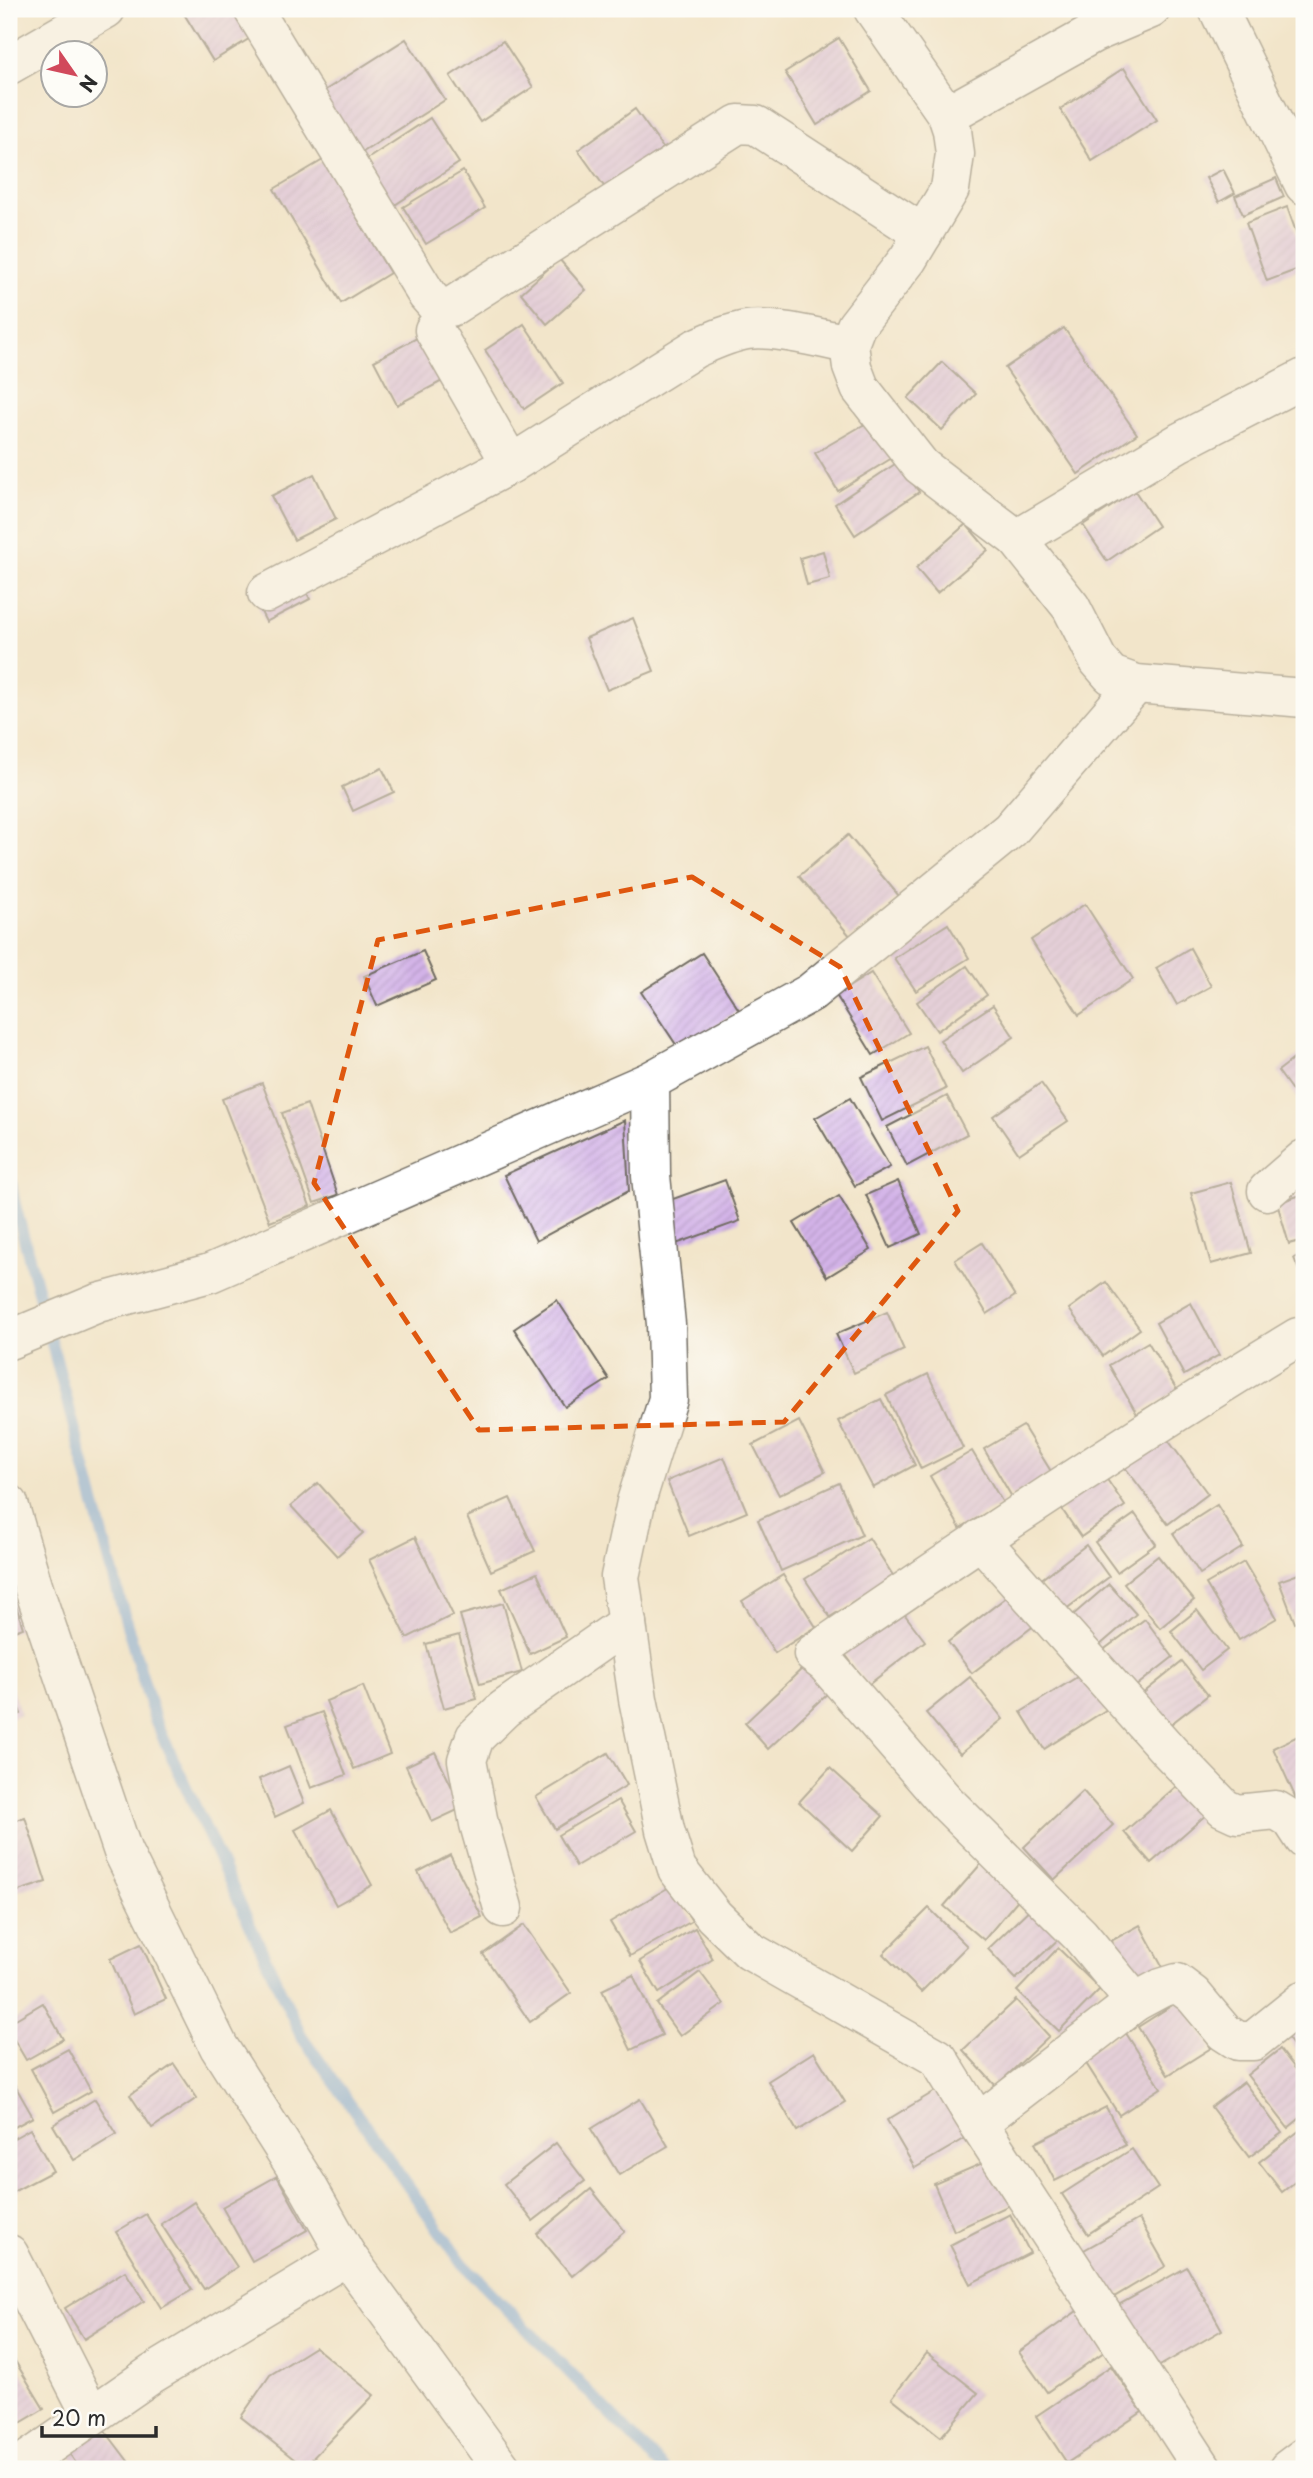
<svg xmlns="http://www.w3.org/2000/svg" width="1313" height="2478" font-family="'Playpen Sans',sans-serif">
<defs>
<pattern id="building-hatch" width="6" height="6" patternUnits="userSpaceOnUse" patternTransform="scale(1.75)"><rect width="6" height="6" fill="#d3b3e8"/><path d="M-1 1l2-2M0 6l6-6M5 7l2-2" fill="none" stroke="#b59ac7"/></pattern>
</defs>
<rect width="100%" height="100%" fill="#fdfcf7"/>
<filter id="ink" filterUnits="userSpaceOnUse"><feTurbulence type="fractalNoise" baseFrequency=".0143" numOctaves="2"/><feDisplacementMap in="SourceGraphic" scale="14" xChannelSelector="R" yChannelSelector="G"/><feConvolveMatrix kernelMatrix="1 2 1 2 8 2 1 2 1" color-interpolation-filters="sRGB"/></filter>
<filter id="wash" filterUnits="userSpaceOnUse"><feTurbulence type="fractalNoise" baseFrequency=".00686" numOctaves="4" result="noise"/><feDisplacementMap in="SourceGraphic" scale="28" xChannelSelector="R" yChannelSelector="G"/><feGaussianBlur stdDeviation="1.57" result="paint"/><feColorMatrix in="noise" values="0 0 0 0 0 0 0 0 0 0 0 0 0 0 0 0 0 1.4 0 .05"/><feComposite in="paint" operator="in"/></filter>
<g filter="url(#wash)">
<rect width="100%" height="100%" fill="#f2e5ca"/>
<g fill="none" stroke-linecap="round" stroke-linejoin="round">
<!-- stream -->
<path stroke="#70a2db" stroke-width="12" d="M9,1171L14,1201L124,1615L155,1720L301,2035L463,2264L664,2469"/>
</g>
<g id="blocks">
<!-- building -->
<g fill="url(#building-hatch)">
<path d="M181,9H246L260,32L213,61Z"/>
<path d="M839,38L871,91L817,125L785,72Z"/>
<path d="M406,39L445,100L355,157L316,96Z"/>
<path d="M503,41L533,87L480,122L450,76Z"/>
<path d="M1124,68L1157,120L1092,161L1060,109Z"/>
<path d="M635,109L663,148L606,189L578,150Z"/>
<path d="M430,118L459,163L384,212L355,167Z"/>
<path d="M323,160L390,273L341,303L274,189Z"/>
<path d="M1223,169L1235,193L1219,202L1206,178Z"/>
<path d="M463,171L485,208L426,244L403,207Z"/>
<path d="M1276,178L1284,197L1243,215L1235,196Z"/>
<path d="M1287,207L1304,254V267L1267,281L1246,223Z"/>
<path d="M559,259L586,290L547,324L521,293Z"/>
<path d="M524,324L563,383L524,409L485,350Z"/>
<path d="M1064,328L1137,434L1078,474L1005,368Z"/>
<path d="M426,333L450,377L397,405L374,361Z"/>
<path d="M942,362L976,394L942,430L908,398Z"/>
<path d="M870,421L892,458L838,491L815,453Z"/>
<path d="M898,462L919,492L855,535L835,504Z"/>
<path d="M314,474L336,519L294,540L271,496Z"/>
<path d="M1135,491L1158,526L1107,561L1083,525Z"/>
<path d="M966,524L988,550L937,593L916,568Z"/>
<path d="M823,551L830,579L807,585L800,558Z"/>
<path d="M302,583L310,599L266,622L258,606Z"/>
<path d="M633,618L654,671L607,690L586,638Z"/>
<path d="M382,768L394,792L353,811L342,787Z"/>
<path d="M848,835L899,896L851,937L799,876Z"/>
<path d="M1085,904L1133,979L1079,1015L1031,940Z"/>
<path d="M948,924L969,958L916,991L894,958Z"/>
<path d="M1190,948L1211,986L1177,1005L1156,968Z"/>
<path d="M423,951L436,980L377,1006L364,976Z"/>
<path d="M702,953L739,1010L679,1049L641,992Z"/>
<path d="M967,966L987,995L937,1031L917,1002Z"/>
<path d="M871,973L909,1033L873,1055L836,995Z"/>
<path d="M993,1005L1014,1037L962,1073L940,1040Z"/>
<path d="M925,1046L946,1089L882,1121L861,1077Z"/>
<path d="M1304,1051V1107L1278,1071Z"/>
<path d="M262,1083L310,1206L270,1222L222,1099Z"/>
<path d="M1041,1083L1068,1121L1019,1154L993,1116Z"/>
<path d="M947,1096L967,1134L907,1166L887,1127Z"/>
<path d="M850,1098L890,1167L855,1186L815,1118Z"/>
<path d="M307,1104L338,1195L314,1203L282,1113Z"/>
<path d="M625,1120L629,1191L536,1241L504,1175Z"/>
<path d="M725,1180L740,1221L676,1244L662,1203Z"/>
<path d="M898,1181L921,1234L890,1248L866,1195Z"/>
<path d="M1231,1182L1251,1253L1211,1264L1191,1193Z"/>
<path d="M1304,1194V1240L1289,1244L1277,1203Z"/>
<path d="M839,1196L871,1250L827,1277L794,1223Z"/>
<path d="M982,1243L1015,1296L987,1314L955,1260Z"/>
<path d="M1304,1253V1283L1294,1258Z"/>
<path d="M1106,1282L1140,1329L1103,1356L1069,1309Z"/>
<path d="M557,1300L609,1379L565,1407L514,1329Z"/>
<path d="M1191,1303L1219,1355L1184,1375L1156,1323Z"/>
<path d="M887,1312L904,1350L854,1373L836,1334Z"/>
<path d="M1148,1342L1177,1390L1137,1414L1109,1365Z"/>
<path d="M928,1374L963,1448L921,1469L886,1395Z"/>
<path d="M881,1399L915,1465L873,1488L838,1421Z"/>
<path d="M799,1421L825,1472L779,1495L753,1445Z"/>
<path d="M1023,1426L1052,1473L1012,1497L984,1449Z"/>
<path d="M1165,1436L1208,1494L1168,1524L1124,1466Z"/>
<path d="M972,1451L1003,1503L960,1528L930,1476Z"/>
<path d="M724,1457L747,1512L689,1536L667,1481Z"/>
<path d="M1104,1475L1125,1506L1081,1537L1059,1505Z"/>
<path d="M318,1483L363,1533L337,1556L291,1506Z"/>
<path d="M839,1483L862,1535L781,1571L758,1520Z"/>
<path d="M510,1498L535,1551L491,1571L467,1517Z"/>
<path d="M1217,1505L1243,1547L1200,1574L1173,1533Z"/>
<path d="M1135,1514L1156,1544L1117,1572L1095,1542Z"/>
<path d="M415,1537L453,1615L407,1638L369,1560Z"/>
<path d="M869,1538L894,1577L830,1617L805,1579Z"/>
<path d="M1086,1545L1109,1577L1062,1612L1039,1581Z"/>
<path d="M1158,1556L1194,1600L1160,1628L1124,1583Z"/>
<path d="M9,1562L19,1594L9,1597Z"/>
<path d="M1244,1562L1277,1618L1239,1640L1206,1584Z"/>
<path d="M1304,1572V1620L1295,1623L1279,1581Z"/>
<path d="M537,1573L566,1637L530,1654L501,1589Z"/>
<path d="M783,1575L816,1627L775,1653L742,1601Z"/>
<path d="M1109,1584L1136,1614L1092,1652L1066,1621Z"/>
<path d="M1017,1589L1040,1621L972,1673L948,1642Z"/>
<path d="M14,1599L23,1628L9,1633V1601Z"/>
<path d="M503,1603L522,1672L480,1684L460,1615Z"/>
<path d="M899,1607L925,1641L868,1685L842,1650Z"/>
<path d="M1197,1610L1227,1650L1201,1670L1171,1631Z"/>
<path d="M1145,1619L1173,1657L1131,1690L1102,1651Z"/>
<path d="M459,1635L477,1699L444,1708L426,1644Z"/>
<path d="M1182,1662L1208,1695L1167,1727L1141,1695Z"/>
<path d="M805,1666L829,1692L768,1749L745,1723Z"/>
<path d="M1090,1669L1112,1706L1044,1749L1021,1712Z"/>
<path d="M970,1677L1003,1719L960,1754L926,1713Z"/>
<path d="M9,1683L21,1714L9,1718Z"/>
<path d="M363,1686L390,1754L354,1769L326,1701Z"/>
<path d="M322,1712L346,1775L311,1788L287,1725Z"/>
<path d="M1304,1733V1816L1273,1748Z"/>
<path d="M435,1752L462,1808L432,1822L406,1766Z"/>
<path d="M608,1753L627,1785L555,1829L536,1797Z"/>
<path d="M289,1766L304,1803L275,1817L259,1779Z"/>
<path d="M830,1768L883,1816L852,1851L799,1802Z"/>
<path d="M1180,1783L1207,1814L1151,1863L1124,1832Z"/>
<path d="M1083,1791L1113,1825L1054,1880L1024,1847Z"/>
<path d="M618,1800L636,1831L576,1866L558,1835Z"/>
<path d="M331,1810L372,1885L336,1905L295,1830Z"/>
<path d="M25,1817L46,1882L9,1894V1822Z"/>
<path d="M450,1855L482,1917L450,1933L418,1872Z"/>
<path d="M987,1857L1026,1890L984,1940L944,1906Z"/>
<path d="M671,1886L692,1921L630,1956L610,1922Z"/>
<path d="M1036,1903L1065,1933L1016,1979L988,1949Z"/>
<path d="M929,1908L967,1946L921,1992L883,1954Z"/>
<path d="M524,1925L571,1993L530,2022L483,1954Z"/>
<path d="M1140,1925L1164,1969L1133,1986L1109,1942Z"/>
<path d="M695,1928L713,1959L659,1993L640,1961Z"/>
<path d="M141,1944L166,1999L134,2014L110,1959Z"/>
<path d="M1058,1948L1100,1989L1059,2031L1017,1991Z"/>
<path d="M700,1972L724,2004L680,2036L657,2004Z"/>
<path d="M633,1975L662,2035L631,2050L602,1990Z"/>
<path d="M1182,1999L1211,2048L1168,2075L1138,2027Z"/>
<path d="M1016,2000L1049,2036L996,2086L963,2050Z"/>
<path d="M43,2003L63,2039L26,2060L9,2031V2023Z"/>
<path d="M1304,2024V2060L1287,2037Z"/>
<path d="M1124,2030L1161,2088L1119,2115L1082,2057Z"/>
<path d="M68,2049L91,2091L54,2112L31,2069Z"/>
<path d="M1280,2049L1304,2080V2115L1288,2128L1247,2075Z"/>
<path d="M814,2052L845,2102L797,2131L768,2081Z"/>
<path d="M174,2064L197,2098L152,2128L130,2095Z"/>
<path d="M9,2075L33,2117L9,2130Z"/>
<path d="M1244,2082L1282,2133L1249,2157L1211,2107Z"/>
<path d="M942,2087L971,2135L915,2168L887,2120Z"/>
<path d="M95,2099L117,2134L74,2160L53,2125Z"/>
<path d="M640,2099L668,2146L619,2175L591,2129Z"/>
<path d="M1106,2107L1126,2145L1055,2181L1035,2143Z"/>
<path d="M1304,2127V2175L1282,2192L1259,2162Z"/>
<path d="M30,2129L53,2171L9,2194V2141Z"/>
<path d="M556,2143L585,2181L533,2221L504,2184Z"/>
<path d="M1132,2149L1158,2188L1088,2234L1062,2194Z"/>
<path d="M992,2159L1012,2204L954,2231L934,2184Z"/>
<path d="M277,2176L307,2230L252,2261L222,2207Z"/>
<path d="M591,2189L625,2231L572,2276L537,2234Z"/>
<path d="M194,2202L237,2267L204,2289L161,2224Z"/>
<path d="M146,2214L192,2290L162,2308L116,2232Z"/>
<path d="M1010,2214L1030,2253L970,2284L950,2245Z"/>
<path d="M1139,2219L1166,2266L1104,2303L1077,2254Z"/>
<path d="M1187,2267L1222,2330L1151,2371L1115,2307Z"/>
<path d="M125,2271L144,2301L84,2339L65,2308Z"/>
<path d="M1080,2309L1108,2349L1047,2392L1019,2352Z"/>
<path d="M315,2347L374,2395L304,2467L241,2417L270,2375Z"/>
<path d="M9,2351L44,2409L10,2429L9,2427Z"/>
<path d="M927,2353L978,2393L941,2437L892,2398Z"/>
<path d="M1111,2366L1142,2412L1067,2463L1036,2416Z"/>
<path d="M103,2428L134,2469H80L69,2453Z"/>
</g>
</g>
</g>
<g filter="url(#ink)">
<use href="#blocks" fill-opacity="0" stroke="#716c63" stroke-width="2"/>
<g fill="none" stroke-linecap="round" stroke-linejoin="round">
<defs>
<g id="minor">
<path d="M253,9L427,295L434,303L442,307H451L738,124L756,125L923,234"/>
<path d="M873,9L947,115L952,130L955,154L950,189L908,259L856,326L849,344L852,367L860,388L921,466L1017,539L1071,607L1098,660L1111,675L1136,684L1304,698"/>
<path d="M1218,9L1304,185"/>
<path d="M9,65L106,9"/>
<path d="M947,115L1094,33L1151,9"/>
<path d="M511,464L696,348C712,341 729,333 747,330C773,326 822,339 849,344"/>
<path d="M1017,539L1180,442L1304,378"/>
<path d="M267,593L511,464L434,330"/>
<path d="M650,1081L651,1176L666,1324L668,1399L636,1502L620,1577L638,1699L665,1830L677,1869L714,1916L750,1951L938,2058L978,2123L1203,2469"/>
<path d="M1267,1191L1304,1159"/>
<path d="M9,1340L98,1303L210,1273L650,1081L810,993L1010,830L1136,684"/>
<path d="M9,1504L34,1589L123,1852L219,2047L308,2187L347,2256L152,2374L15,2469"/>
<path d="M980,1539L1169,1751L1224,1808L1237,1814L1276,1810L1291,1819L1304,1839"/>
<path d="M503,1908L479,1824L467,1760L475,1737L504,1709L627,1623"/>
<path d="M1135,2002L1080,1935L946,1802L826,1664L813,1654C972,1544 1133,1437 1298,1337"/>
<path d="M978,2123L1135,2002L1161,1988L1177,1983L1193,1995L1224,2032L1238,2041H1253L1304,2000"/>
<path d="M9,2254L91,2415"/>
<path d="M347,2256L502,2469"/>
<path d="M1288,2469L1304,2457"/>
</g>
</defs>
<!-- minor casing -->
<use href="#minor" stroke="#716c63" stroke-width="41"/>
<!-- minor -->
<use href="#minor" stroke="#fff" stroke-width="38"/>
</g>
</g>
<!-- marked area -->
<path d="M0 0H1313V2478H0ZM692,877L840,967L958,1211L784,1422L479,1430L314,1183L378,940Z" fill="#f2e5ca" fill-opacity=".55" fill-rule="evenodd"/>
<path fill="none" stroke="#df570e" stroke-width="5" stroke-dasharray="14 9" stroke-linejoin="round" d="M692,877L840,967L958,1211L784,1422L479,1430L314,1183L378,940Z"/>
<!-- margin -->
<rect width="1313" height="2478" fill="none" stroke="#fdfcf7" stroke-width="35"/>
<!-- north arrow -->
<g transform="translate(74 74) rotate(124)"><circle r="33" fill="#fdfcf7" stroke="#a9a8a5" stroke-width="2"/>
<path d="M0-5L12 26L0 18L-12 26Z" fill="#d1495b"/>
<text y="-10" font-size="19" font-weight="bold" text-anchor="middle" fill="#2b2b2b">N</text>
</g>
<!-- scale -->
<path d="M42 2426v10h114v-10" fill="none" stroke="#2b2b2b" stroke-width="3.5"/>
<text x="52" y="2426" font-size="21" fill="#2b2b2b" stroke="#fdfcf7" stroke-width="5" paint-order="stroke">20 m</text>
</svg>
